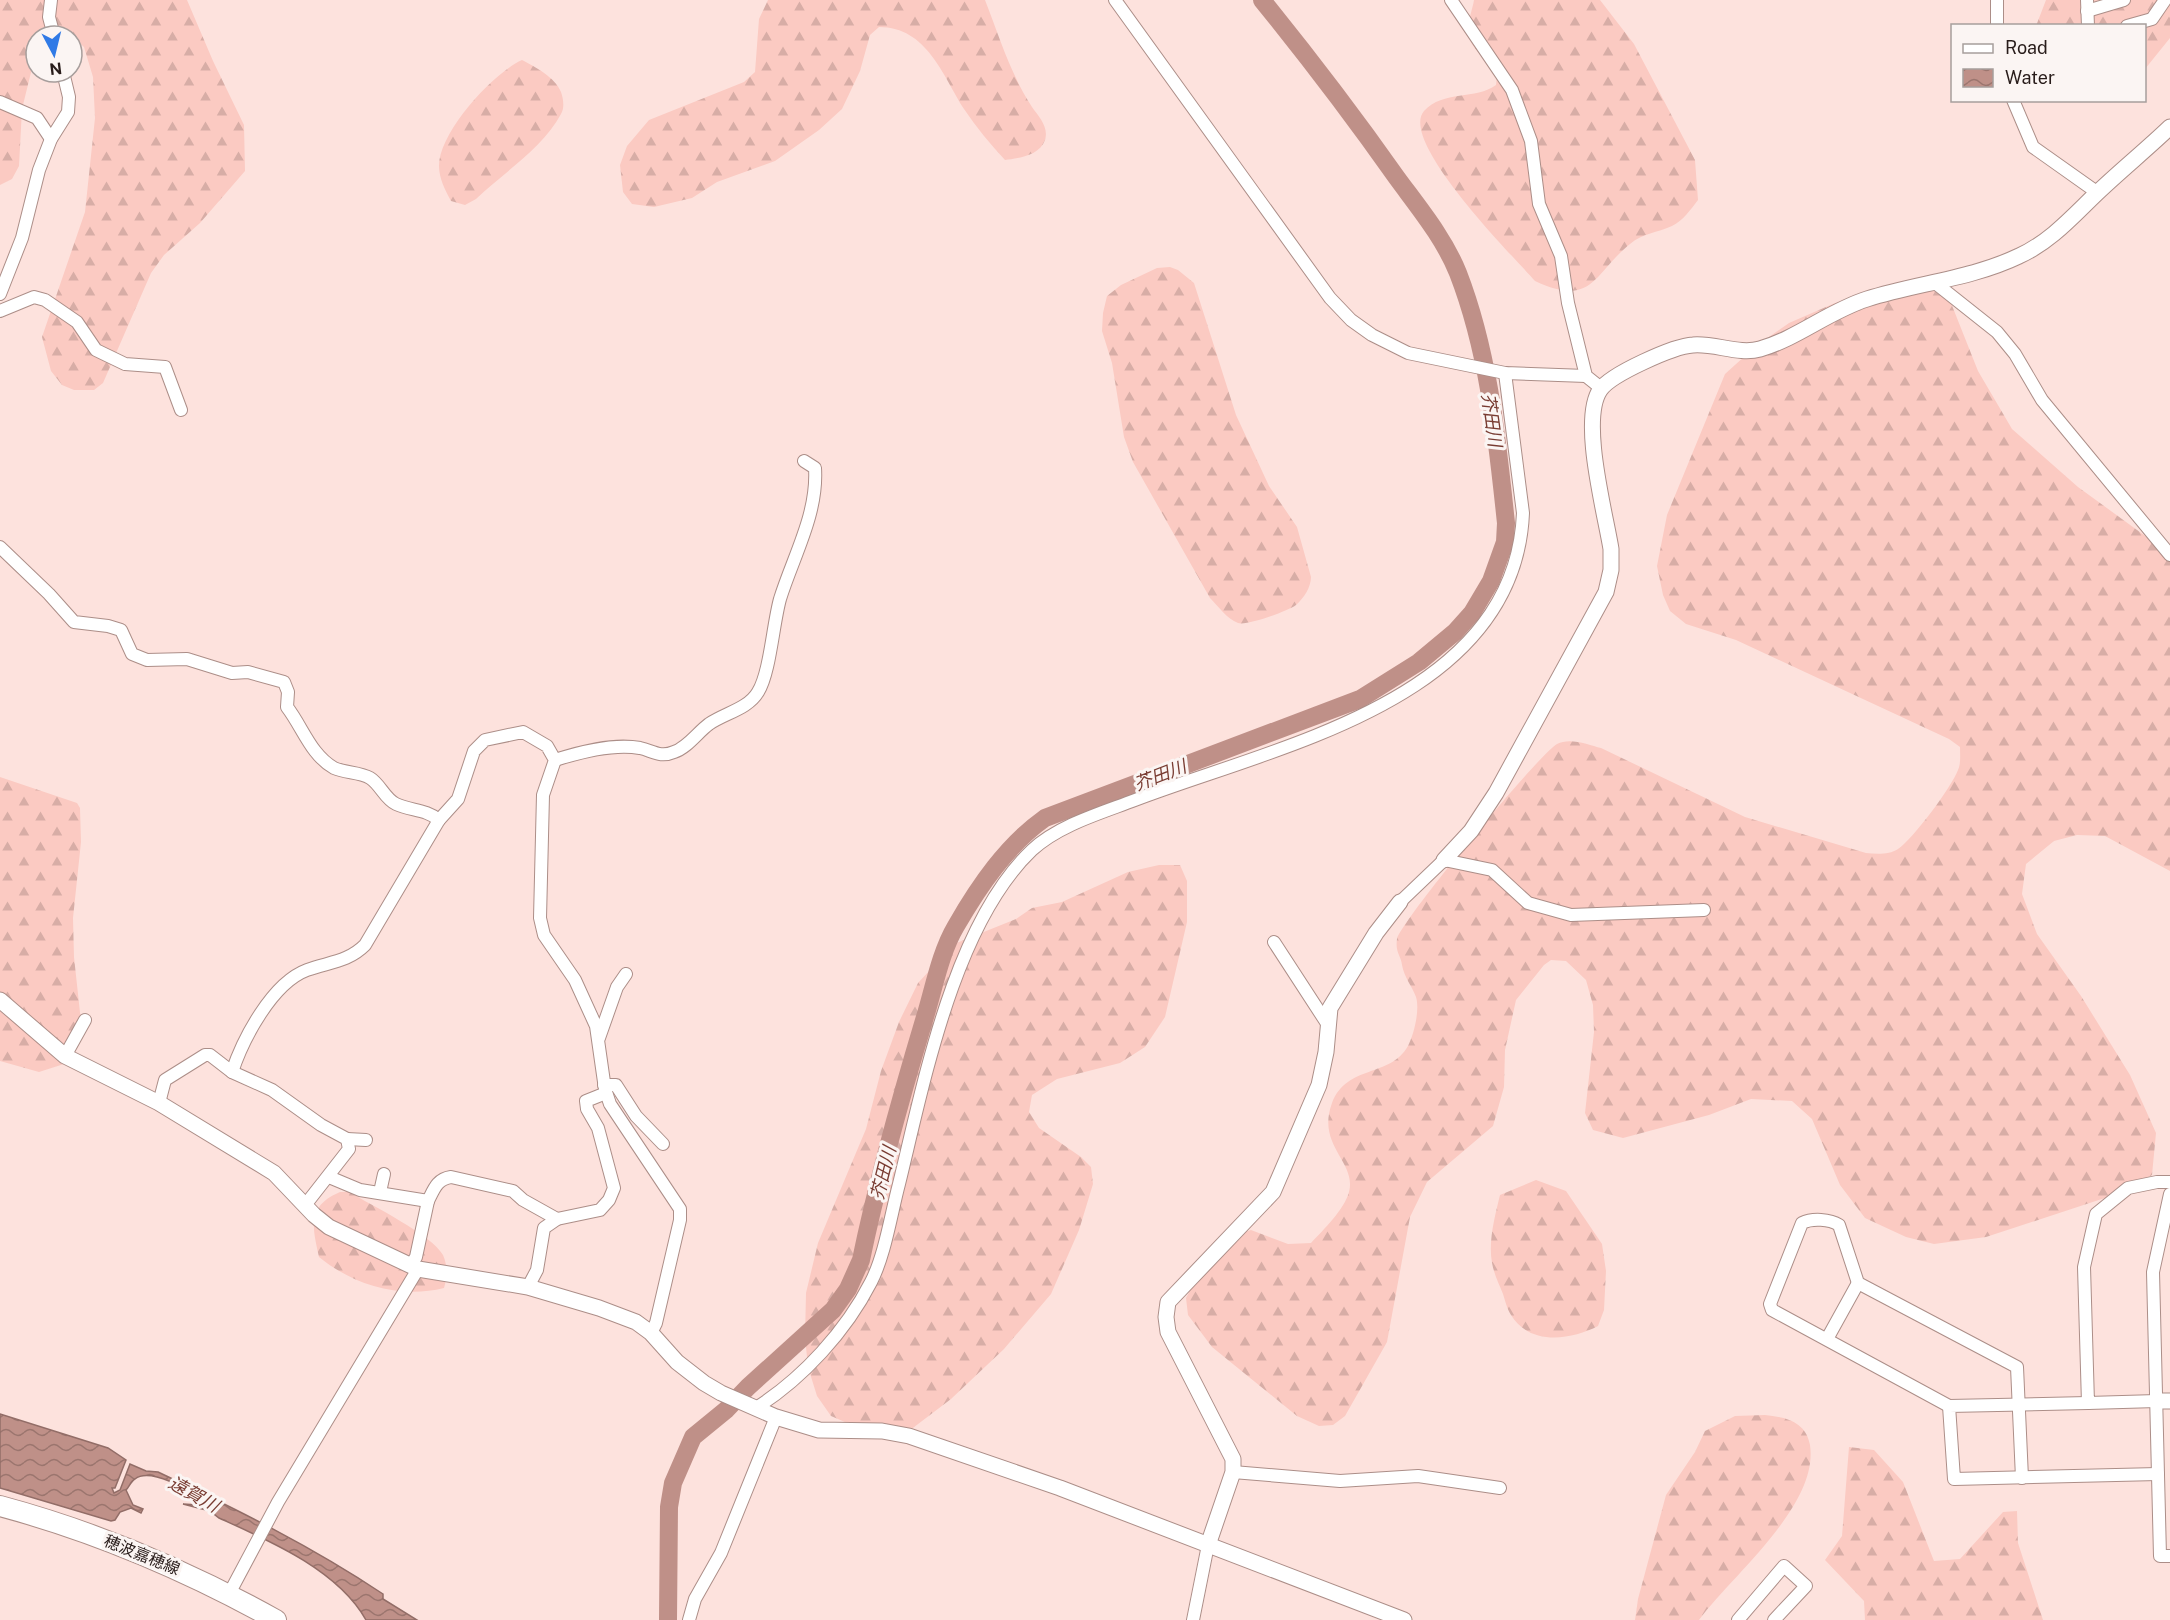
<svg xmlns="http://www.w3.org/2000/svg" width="2170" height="1620" font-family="'Public Sans','Noto Sans JP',sans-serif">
<defs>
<pattern id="forest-firs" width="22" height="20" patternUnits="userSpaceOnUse" patternTransform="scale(1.5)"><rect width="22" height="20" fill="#fbcac2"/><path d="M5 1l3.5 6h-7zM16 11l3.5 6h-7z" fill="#d7ada6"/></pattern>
<pattern id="water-waves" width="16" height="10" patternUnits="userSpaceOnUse" patternTransform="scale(1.5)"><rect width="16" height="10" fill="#bf9088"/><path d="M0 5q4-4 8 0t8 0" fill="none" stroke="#9b756e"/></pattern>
</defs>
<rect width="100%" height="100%" fill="#fde2dd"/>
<!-- forest -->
<g fill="url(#forest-firs)">
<path d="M0,0H187L213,61L244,125L245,171L200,223L164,255L151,273L103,383L94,390H74L62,385L51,371L42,337L85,212L95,118L93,77L84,47L64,29L55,26L43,36H36V52L22,109L19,166L12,179L0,185Z"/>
<path d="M768,0H985C999,36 1011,75 1032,107C1039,117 1049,127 1045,140C1039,156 1019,158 1005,160C990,144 976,127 964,109C943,76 927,27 879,27L870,35L860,71L842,109L819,130L775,161L717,182L692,198L654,207L632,204L623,192L620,165L627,146L649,120L744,82L755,72L759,19Z"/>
<path d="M1474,0H1600L1634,44L1695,160L1698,200C1691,209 1683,221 1672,226C1657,233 1643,233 1630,244C1593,274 1593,308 1535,281C1514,257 1398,141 1424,111C1443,90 1476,100 1496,85C1500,62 1475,57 1469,37C1466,25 1472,12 1474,0Z"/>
<path d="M2046,0H2170V38L2145,69L2144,26H2036Z"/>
<path d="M522,60C535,67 555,77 561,92C563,98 565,107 561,114C543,148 503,173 476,199L465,205L451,201C445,190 439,178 439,166C439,132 493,73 522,60Z"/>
<path d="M1170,267L1178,270L1194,283L1236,415L1269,486L1297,527L1311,577C1311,587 1304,598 1296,605C1288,611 1247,626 1238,623C1227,619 1218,606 1210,598L1133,462L1124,437L1112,363L1102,331L1103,313L1107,296L1121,285L1157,268Z"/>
<path d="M1930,288L1951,303L1978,371L2012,429L2078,487L2170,554V871L2105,836L2077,835L2054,841L2026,864L2022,894L2037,934L2081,996L2130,1075L2156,1133L2152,1175L2126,1191L1986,1237L1934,1244L1906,1237L1865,1218L1840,1185L1812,1119L1792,1101L1751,1099L1709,1115L1623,1138L1593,1130L1585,1113L1594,1032L1593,1005L1586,980L1566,961L1551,960L1544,965L1516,1000L1505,1050L1504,1087L1493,1126L1427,1182L1410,1217L1387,1342L1345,1416L1333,1425L1319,1426L1297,1416L1212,1347L1188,1315L1186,1298L1203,1267L1236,1235L1251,1230L1288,1244L1311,1243C1324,1229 1344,1210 1349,1192C1357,1162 1316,1146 1332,1103C1347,1064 1390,1078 1408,1046C1414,1034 1420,1010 1416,997C1412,986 1404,977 1402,965C1401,955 1395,953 1397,939C1401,921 1538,755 1557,744C1570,737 1589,745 1601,748L1745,817L1866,853C1876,854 1889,855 1898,849C1913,839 1951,788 1958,770C1961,764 1960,754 1960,747L1949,739L1736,640L1686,624L1670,611L1663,595L1657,566L1667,515L1725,374L1756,346L1789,323L1835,303L1885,293Z"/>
<path d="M0,777L77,803L80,808L81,842L73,918L74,957L82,1031L64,1064L39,1072L0,1061Z"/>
<path d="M1159,865H1180L1187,881V922L1165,1017L1145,1047L1120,1063L1057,1079L1032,1095L1029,1112L1039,1128L1081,1157L1091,1167L1093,1184L1079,1230L1051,1294L1004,1349L951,1399L901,1437L875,1435L831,1416L817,1396L808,1367L805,1337L806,1293L818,1243L866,1129L881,1071L899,1022L918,983L954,944L1016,919L1032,908L1062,902L1128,872Z"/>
<path d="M1536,1180L1566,1191L1602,1244L1606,1271L1604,1310L1598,1326C1571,1340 1530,1346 1511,1315C1507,1309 1505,1300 1503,1294C1499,1284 1494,1274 1492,1263C1488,1241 1495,1216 1500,1195Z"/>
<path d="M340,1192H349C371,1205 432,1235 443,1255C448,1266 447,1278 444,1288C400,1299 353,1285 319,1257C312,1226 307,1206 340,1192Z"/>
<path d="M1765,1415C1786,1417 1806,1422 1810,1445C1819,1506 1732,1575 1699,1620H1635L1638,1599L1666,1495L1695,1452L1705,1431L1735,1416Z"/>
<path d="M1849,1447L1874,1450L1903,1482L1934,1561L1960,1559L2003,1512L2017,1511L2018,1543L2043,1620H1865L1864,1601L1825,1560L1842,1536Z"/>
</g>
<!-- water -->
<path fill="url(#water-waves)" stroke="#926d67" stroke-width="1.5" d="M0,1414L108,1448L126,1460L115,1488H112L114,1493L120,1490L130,1464L146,1471L158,1472C236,1509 311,1546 383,1594V1599L417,1620H366C338,1570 270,1541 219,1518L210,1511L183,1504L199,1505L203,1500C190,1490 150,1467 135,1479C131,1481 129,1487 126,1490L133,1505L143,1509L141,1513L131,1508L120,1512L115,1520L111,1521L0,1488Z"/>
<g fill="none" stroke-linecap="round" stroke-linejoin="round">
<!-- river -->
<path stroke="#bf9088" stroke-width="18" d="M668,1620L669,1507L673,1483L693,1437L726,1410L748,1387L833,1310L848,1289L861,1260C878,1178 901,1097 925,1017C934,988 940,953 956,926C979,886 1007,845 1045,818L1360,699L1419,662L1455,632L1472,613L1491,581L1505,542L1506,523C1497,439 1489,353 1458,273C1444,238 1419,208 1397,178C1354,117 1309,58 1262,0"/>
<defs>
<g id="minor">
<path d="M51,0L49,17L54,36"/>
<path d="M1115,0L1330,298L1351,320L1372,335L1408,353L1505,373L1586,376"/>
<path d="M1451,0L1512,90L1531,141L1539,204L1561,256L1568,303L1586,376L1601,388"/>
<path d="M1997,0V26"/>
<path d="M2087,0L2088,26"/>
<path d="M2087,11L2124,0"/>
<path d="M2127,26L2152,19L2165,0"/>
<path d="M2013,100L2033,147L2098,193"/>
<path d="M0,102L37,118L51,139"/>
<path d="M1934,282L1997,332L2015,354L2042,400L2170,555"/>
<path d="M0,294L22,238L39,170L51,139L68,112L69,97L63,72"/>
<path d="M0,311L34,297L45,300L77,322L96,350L125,364L165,367L181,410"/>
<path d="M0,547L49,594L74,622L108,626L121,630L132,654L147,660L187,659L232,673L248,672L284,682L288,692L287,707C303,728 311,755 334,768C345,773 360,772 370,778C380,784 385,799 396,804C411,811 426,809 439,820"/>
<path d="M555,760C580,752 613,743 640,748C653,751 660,758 674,752C687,748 698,732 709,724C725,713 748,709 758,692C770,673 773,624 780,599C793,557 818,514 815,468L804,461"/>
<path d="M1400,902L1444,860L1492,870L1528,903L1571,915L1704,910"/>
<path d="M1274,942L1328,1025"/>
<path d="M599,1038L617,987L626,974"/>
<path d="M65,1056L85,1020"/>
<path d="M232,1072C243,1039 272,983 307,970C329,962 348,962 365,945L439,820L458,799L474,751L485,740L523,732L547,746L555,760L543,795L540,918L544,935L575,980L596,1026L605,1089L610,1104L680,1209V1220L656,1323L651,1333"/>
<path d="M604,1085H616L636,1116L663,1144"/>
<path d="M159,1103L165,1080L205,1055H210L232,1072L272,1090L321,1125L347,1139L349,1149L306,1204"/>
<path d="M347,1139L366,1140"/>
<path d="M329,1177L360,1190L428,1201C434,1189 437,1179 451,1177L513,1191L523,1200L557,1219"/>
<path d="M380,1192L384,1174"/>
<path d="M2170,1194L2153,1272L2160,1556H2170"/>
<path d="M411,1265L416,1257L428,1201"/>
<path d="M528,1287L537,1270L544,1228L557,1219L600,1210L609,1200L614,1188L598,1128L587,1109L586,1101L606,1093"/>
<path d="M1827,1339L1858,1283"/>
<path d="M2157,1401L2088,1403L2084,1267L2096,1214L2128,1188L2157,1182H2170"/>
<path d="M2088,1403L1949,1406L1954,1479L2158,1474"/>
<path d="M1949,1406L1772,1310L1770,1304L1802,1223C1812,1218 1830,1219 1839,1225L1858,1283L2017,1367L2022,1478"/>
<path d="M756,1408C803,1378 846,1331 871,1282C885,1255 891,1214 899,1184C924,1082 954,924 1032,850C1059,825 1101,813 1135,800C1275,746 1515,701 1523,513L1505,373"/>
<path d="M1233,1472L1340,1481L1418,1476L1500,1488"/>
<path d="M229,1594L278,1502L418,1269"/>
<path d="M689,1620L695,1599L721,1553L776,1417"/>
<path d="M1193,1620L1208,1545"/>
<path d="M1738,1620L1784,1566L1806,1586L1774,1620"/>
</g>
<g id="tertiary">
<path d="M1444,860L1471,831L1496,793L1606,592L1611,570V549C1605,512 1580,420 1600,390C1611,374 1674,346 1693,345C1715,343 1739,355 1760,349C1798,338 1829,311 1867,299C1917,283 1971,279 2019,256C2050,242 2072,217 2096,194C2120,171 2146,150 2170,127"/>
<path d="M0,1000L65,1056L159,1103L274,1173L314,1215L329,1227L418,1269L528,1287L599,1308L636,1322L651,1333L677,1362L704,1383L721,1393L776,1417L819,1430L882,1431L909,1436L1060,1488L1404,1620"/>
<path d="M2157,1401H2170"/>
<path d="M1208,1545L1233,1472V1459L1168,1332L1166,1317L1168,1302L1273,1192L1319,1085L1326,1052L1330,1008L1376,933L1400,902"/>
</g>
<path id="primary" d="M0,1506C97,1532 188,1571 276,1620"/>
</defs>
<!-- minor casing -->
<use href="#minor" stroke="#ac8e88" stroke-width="14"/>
<!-- tertiary casing -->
<use href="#tertiary" stroke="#ac8e88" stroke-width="17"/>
<!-- primary casing -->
<use href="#primary" stroke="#ac8e88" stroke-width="22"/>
<!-- minor -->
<use href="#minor" stroke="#fff" stroke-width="12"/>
<!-- tertiary -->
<use href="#tertiary" stroke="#fff" stroke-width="15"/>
<!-- primary -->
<use href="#primary" stroke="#fff" stroke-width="20"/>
</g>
<g text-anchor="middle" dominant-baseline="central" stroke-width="6" stroke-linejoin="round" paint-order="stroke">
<!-- street labels -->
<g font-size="16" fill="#281c1a" stroke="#fbf5f3">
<text transform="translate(142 1555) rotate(22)">穂波嘉穂線</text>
</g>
<!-- water labels -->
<g font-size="18" font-style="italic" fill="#793c32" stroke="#fbf5f3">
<text transform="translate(1492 420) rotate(82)">芥田川</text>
<text transform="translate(1160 775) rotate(-21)">芥田川</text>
<text transform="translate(883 1173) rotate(-76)">芥田川</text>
<text transform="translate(194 1494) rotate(29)">遠賀川</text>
</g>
</g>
<!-- legend -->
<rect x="1951" y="24" width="195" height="78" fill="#fbf5f3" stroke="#a79e9c" stroke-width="1.5"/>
<rect x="1963" y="44" width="30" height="9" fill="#ffffff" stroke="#a79e9c" stroke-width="1.5"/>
<text x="2005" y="54" font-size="18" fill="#281c1a">Road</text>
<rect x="1963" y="69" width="30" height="18" fill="url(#water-waves)" stroke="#a79e9c" stroke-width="1.5"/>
<text x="2005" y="84" font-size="18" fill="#281c1a">Water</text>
<!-- north arrow -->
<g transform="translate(54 54) rotate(173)"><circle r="28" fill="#fbf5f3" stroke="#a79e9c" stroke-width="1.5"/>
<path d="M0-4.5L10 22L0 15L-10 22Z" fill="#307ae6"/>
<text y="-9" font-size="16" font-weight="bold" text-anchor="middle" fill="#281c1a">N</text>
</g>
</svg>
